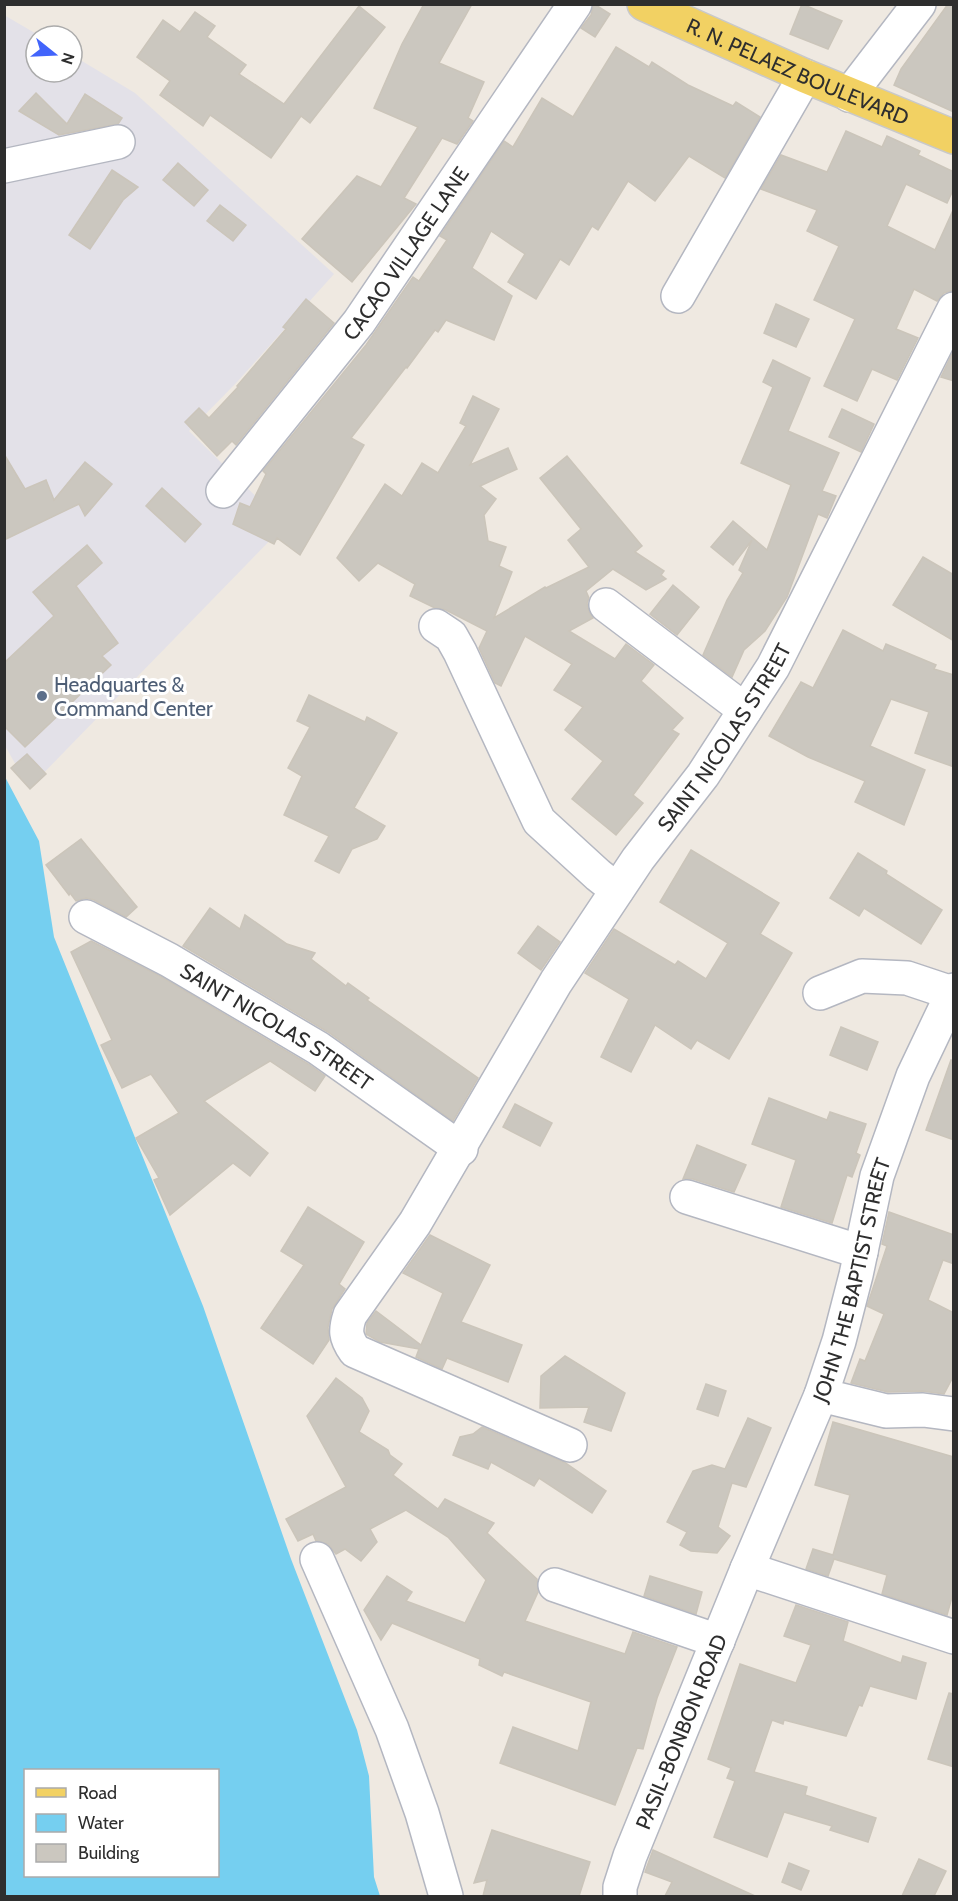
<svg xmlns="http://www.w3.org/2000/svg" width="958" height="1901" font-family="Cabin,sans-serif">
<rect width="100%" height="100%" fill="#efe9e1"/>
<!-- industrial -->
<path fill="#e3e1e8" d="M4,15L40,36H36V72H72V55L135,93L334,274L237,382L189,431L285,525L29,788L4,744Z"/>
<!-- water -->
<path fill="#75cff0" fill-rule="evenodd" d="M4,775L39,841L54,937L203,1306L291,1559L357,1730L369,1776L374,1877L380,1896H5ZM26,1770H218V1876H26Z"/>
<!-- building -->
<g fill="#cbc7bf" stroke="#cbc5ba" stroke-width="1.5">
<path d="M424,4H472L439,63L484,82L468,118L473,121L457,144L442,138L404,198L416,204L352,282L302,239L357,176L381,187L418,127L374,108L402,44Z"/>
<path d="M594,4L610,14L595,37L581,28L591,15Z"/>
<path d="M802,4L842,21L828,49L790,34Z"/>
<path d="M948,4H954V112L894,85L901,69Z"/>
<path d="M359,6L385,27L310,123L301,116L271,158L210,115L203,126L160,95L170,81L137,57L163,20L180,32L195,12L215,26L207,37L246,65L239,74L284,104Z"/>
<path d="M616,47L649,67L652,62L688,85L733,106L736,102L760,117L725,178L689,156L655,201L628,181L598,230L592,226L569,265L560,259L536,299L508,282L525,254L491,231L472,268L512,296L494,340L446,320L438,332L435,330L407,368L406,367L351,438L364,445L300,555L277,538L274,544L233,524L240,503L250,507L266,474L263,471L366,345L413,277L419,281L447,240L440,236L504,141L513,147L542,98L573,117Z"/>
<path d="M36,93L67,124L85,94L122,118L118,124L59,135L19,111Z"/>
<path d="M846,131L882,147L887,136L920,151L918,155L954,172V188L947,203L906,184L887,226L935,250L954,208V290L944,293L937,301L914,289L896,329L918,338L897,380L872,369L857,401L824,386L855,319L814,300L839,246L807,231L817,210L761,189L781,155L827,172Z"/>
<path d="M178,163L208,190L194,206L163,180Z"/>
<path d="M112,170L138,187L123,200L90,249L69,235Z"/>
<path d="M220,205L246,225L233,241L207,221Z"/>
<path d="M306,299L334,323L236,445L232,441L217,456L185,422L199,408L209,418L238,387L237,386L286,329L283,327Z"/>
<path d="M776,304L809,319L796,347L764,333Z"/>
<path d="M952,354H954V381L941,377Z"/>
<path d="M773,360L810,378L788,431L839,453L822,491L836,496L827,518L818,514L787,597L765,631L744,650L732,677L703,655L727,600L743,573L739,570L752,540L733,565L711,547L733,521L767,550L791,485L741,463L773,387L763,382Z"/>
<path d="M473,396L499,409L470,465L508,448L517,469L480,486L496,499L484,515L488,541L506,547L499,566L512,572L494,618L545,587L546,588L589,567L568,540L581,529L540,478L567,456L642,546L635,552L664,571L661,575L666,579L646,590L613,569L586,591L589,598L587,603L589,612L593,618L569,631L615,659L626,644L654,665L641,681L683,718L672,730L679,734L633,795L643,803L616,835L572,799L603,761L565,730L583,707L554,690L572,664L525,636L501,686L495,683L479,648L487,631L446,610L435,608L410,596L415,584L378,563L359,581L337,558L385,484L402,496L422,463L438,473L466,426L460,423Z"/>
<path d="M842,409L874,424L861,452L829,437Z"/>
<path d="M4,454L25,489L46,480L54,500L85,462L112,484L85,516L79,504L4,540Z"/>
<path d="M162,488L201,524L185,542L146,506Z"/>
<path d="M87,545L102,563L76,586L118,643L102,656L111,665L25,747L4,726V663L54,616L33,592Z"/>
<path d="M923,557L954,575V641L893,605Z"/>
<path d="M673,585L699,607L677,635L650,614Z"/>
<path d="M843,630L883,651L886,644L936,665L934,669L954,675V767L915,753L929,712L891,699L870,746L925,770L904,825L855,802L865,781L808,757L769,736L801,682L813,688Z"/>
<path d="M309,695L365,722L367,717L397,733L354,808L385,826L377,839L352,849L339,873L315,861L329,836L284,815L302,776L288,768L310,727L297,721Z"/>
<path d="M27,754L46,774L30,789L11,768Z"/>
<path d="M81,839L137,907L126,917L94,900L86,898L76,901L70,893L69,895L46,865Z"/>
<path d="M691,850L779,903L760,934L792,953L729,1059L697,1040L691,1049L655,1025L631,1072L601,1057L629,999L585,973L614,929L675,965L678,961L706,979L728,943L660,902Z"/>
<path d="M858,853L887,871L886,874L942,910L921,944L864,908L859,916L830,898Z"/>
<path d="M210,908L240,929L245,915L287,944L315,953L311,959L346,986L348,983L369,998L367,1000L478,1078L453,1121L328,1032L183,946Z"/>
<path d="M538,926L560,942L541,970L518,953Z"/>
<path d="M91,941L160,976L308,1064L325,1076L315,1091L270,1061L204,1101L268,1153L250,1176L233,1163L170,1215L154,1180L159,1178L136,1138L179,1113L151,1074L122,1088L101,1045L112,1040L71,952Z"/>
<path d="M841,1027L878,1042L867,1070L830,1055Z"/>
<path d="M951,1060L954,1061V1140L926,1130Z"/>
<path d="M769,1098L827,1120L830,1112L866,1124L856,1153L860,1155L852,1177L847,1175L832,1223L781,1207L796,1160L752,1144Z"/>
<path d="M515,1104L552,1123L540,1146L503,1127Z"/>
<path d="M697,1145L746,1165L734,1192L693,1179H683Z"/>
<path d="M308,1207L364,1242L339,1284L345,1289L332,1309L328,1327L329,1340L313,1364L261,1328L304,1265L281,1251Z"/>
<path d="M889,1212L954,1235V1264L943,1260L928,1300L954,1313V1375L944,1394L922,1391L888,1392L851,1383L860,1359L865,1361L884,1314L867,1306L887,1246L882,1244Z"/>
<path d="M430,1235L490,1265L461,1322L522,1345L508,1382L447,1358L442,1369L416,1357L419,1349L380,1342L366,1334L367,1323L376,1311L421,1345L443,1293L403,1273Z"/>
<path d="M565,1356L625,1393L611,1431L584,1422L589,1407L540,1408L541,1376Z"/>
<path d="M336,1378L362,1398L369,1411L359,1432L388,1450L390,1455L402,1464L393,1475L438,1509L445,1499L494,1523L487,1533L537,1579L538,1592L525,1621L625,1654L633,1632L677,1647L657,1698L643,1749L637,1748L615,1805L500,1763L513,1727L578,1751L591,1702L504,1672L502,1676L479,1665L480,1659L392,1623L381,1640L364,1610L387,1576L412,1592L406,1601L465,1623L486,1580L448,1537L406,1510L370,1529L377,1542L361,1561L345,1549L336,1554L328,1544L316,1541L313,1534L298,1541L286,1519L346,1487L307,1416Z"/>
<path d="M706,1384L726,1391L718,1416L697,1409Z"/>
<path d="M748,1418L771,1428L746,1487L732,1483L718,1527L730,1536L717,1553L691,1551L680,1545L687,1532L667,1522L693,1471L712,1465L725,1469Z"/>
<path d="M833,1422L954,1457V1590L947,1615L882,1594L887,1575L834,1559L828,1576L806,1569L813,1549L833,1555L850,1495L815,1485Z"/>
<path d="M482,1427L564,1462L606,1491L592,1513L539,1478L534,1486L491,1462L488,1469L453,1455L460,1437L473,1434Z"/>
<path d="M650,1576L702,1592L696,1614L644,1596Z"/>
<path d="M796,1605L848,1622L843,1641L901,1663L903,1656L926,1663L916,1699L870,1686L862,1706L859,1705L846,1736L784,1720L783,1724L772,1720L754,1772L807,1787L805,1795L876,1818L868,1842L830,1830L832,1826L784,1812L767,1857L714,1837L735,1781L727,1778L731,1768L708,1759L740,1664L796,1683L811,1645L784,1636Z"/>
<path d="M949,1693L954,1694V1767L928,1759Z"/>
<path d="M492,1830L590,1862L579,1896H483L487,1880L474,1883Z"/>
<path d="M653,1850L755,1896H665L672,1882L645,1872Z"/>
<path d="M919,1859L946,1871L934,1896H902Z"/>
<path d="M789,1863L809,1871L801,1890L782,1882Z"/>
</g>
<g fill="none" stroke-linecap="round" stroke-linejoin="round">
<defs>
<g id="minor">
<path d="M849,95L919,4"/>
<path d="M4,166L118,142"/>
<path d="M678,296L805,76"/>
<path id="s1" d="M223,491L359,322L575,4"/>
<path d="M606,605L745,710"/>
<path d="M436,626L451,636L460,652L539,821L598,875L617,890"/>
<path id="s2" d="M86,917L169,960L318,1048L461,1149"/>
<path d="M820,993L862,976L907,978L952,993"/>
<path d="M687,1197L861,1252"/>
<path d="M821,1395L886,1411L923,1410L954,1414"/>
<path id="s3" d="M570,1445L355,1351C345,1337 345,1330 350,1315L415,1223L556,982L638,859L703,775L773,667L954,309"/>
<path d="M317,1559L392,1729L422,1813L446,1896"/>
<path d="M747,1569L954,1637"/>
<path d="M555,1585L718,1641"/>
<path id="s4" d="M620,1896V1887L630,1856L747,1569L821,1395L839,1341L856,1275L877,1176L913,1076L954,990"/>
</g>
<g id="major">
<path id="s5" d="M644,4L805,76L954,137"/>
</g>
</defs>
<!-- minor casing -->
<use href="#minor" stroke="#b4b7c1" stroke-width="36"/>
<!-- major casing -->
<use href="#major" stroke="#c9c9c9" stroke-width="36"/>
<!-- minor -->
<use href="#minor" stroke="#fff" stroke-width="33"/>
<!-- major -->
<use href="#major" stroke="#f2d163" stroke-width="33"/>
</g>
<!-- markers -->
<circle fill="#5c6f8a" stroke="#fff" stroke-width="2" cx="42" cy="696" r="6"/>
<g text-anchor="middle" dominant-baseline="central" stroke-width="6" stroke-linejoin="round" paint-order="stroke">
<!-- street labels -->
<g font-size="21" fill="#2e2e2e" stroke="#fff">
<text stroke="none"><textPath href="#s5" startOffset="168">R. N. PELAEZ BOULEVARD</textPath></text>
<text stroke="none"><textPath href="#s1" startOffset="300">CACAO VILLAGE LANE</textPath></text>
<text stroke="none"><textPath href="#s3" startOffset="962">SAINT NICOLAS STREET</textPath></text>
<text stroke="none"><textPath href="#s2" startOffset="220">SAINT NICOLAS STREET</textPath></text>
<text stroke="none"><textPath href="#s4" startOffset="660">JOHN THE BAPTIST STREET</textPath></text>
<text stroke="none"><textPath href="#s4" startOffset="176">PASIL-BONBON ROAD</textPath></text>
</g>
<!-- service labels -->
<g font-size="21" fill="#4e5e75" stroke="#fff" text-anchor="start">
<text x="54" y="684">Headquartes &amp;<tspan x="54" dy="24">Command Center</tspan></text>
</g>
</g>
<!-- border -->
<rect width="958" height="1901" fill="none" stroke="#2e2e2e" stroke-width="12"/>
<!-- legend -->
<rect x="24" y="1769" width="195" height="108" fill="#ffffff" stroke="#ababab" stroke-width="1.5"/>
<rect x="36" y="1788" width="30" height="9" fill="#f2d163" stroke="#ababab" stroke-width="1.5"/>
<text x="78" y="1799" font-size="18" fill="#2e2e2e">Road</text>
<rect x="36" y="1814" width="30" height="18" fill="#75cff0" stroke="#ababab" stroke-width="1.5"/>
<text x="78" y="1829" font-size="18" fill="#2e2e2e">Water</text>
<rect x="36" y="1844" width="30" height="18" fill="#cbc7bf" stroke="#ababab" stroke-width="1.5"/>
<text x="78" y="1859" font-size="18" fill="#2e2e2e">Building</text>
<!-- north arrow -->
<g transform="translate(54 54) rotate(108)"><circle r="28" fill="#ffffff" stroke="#ababab" stroke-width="1.5"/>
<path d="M0-4.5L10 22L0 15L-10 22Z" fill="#4264fb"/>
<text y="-9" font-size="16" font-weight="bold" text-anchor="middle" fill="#2e2e2e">N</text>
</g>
</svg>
